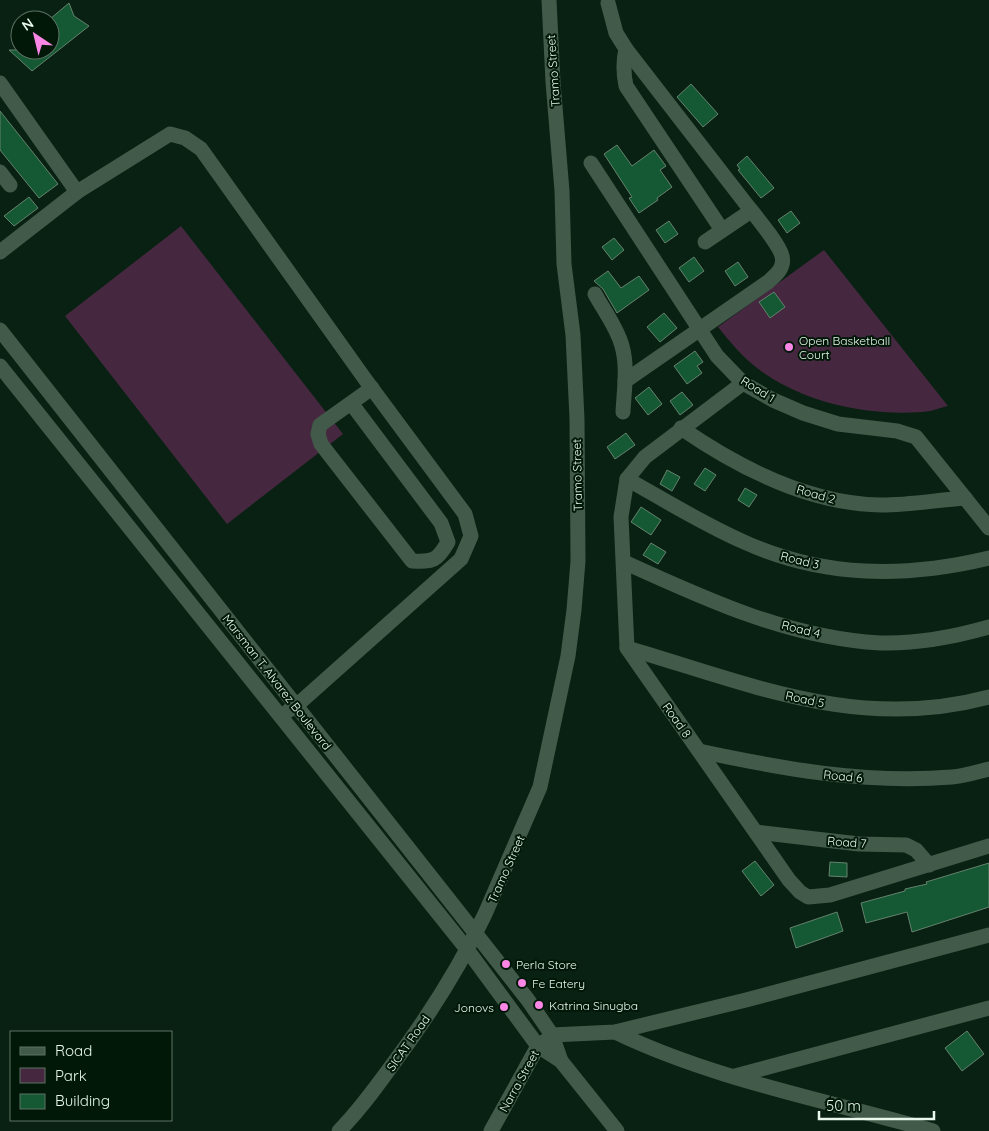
<svg xmlns="http://www.w3.org/2000/svg" width="989" height="1131" font-family="Quicksand,sans-serif">
<rect width="100%" height="100%" fill="#082112"/>
<!-- green -->
<g fill="#45283f">
<path d="M181,226L343,434L227,524L65,316Z"/>
<path d="M824,250L948,406C939,408 930,412 922,412C868,416 805,403 761,371C744,359 731,343 718,327Z"/>
</g>
<!-- building -->
<g fill="#145933" stroke="#66826e">
<path d="M69,3L74,16L89,26L32,71L9,50H50V19Z"/>
<path d="M691,84L718,114L703,127L677,97Z"/>
<path d="M0,111L58,184L39,198L0,150Z"/>
<path d="M617,145L632,166L654,150L666,166L660,170L672,187L657,198L658,200L639,213L629,198L632,197L604,154Z"/>
<path d="M747,156L774,188L761,198L738,170L740,169L737,165Z"/>
<path d="M29,197L38,208L14,226L4,216Z"/>
<path d="M791,211L800,223L787,233L778,220Z"/>
<path d="M669,221L678,234L665,243L656,230Z"/>
<path d="M614,238L624,250L612,260L602,247Z"/>
<path d="M694,257L704,271L689,282L679,268Z"/>
<path d="M738,262L748,277L735,286L725,271Z"/>
<path d="M608,271L621,288L639,276L649,290L617,313L603,289L594,281Z"/>
<path d="M774,292L785,307L770,318L759,302Z"/>
<path d="M664,313L677,328L660,342L647,327Z"/>
<path d="M695,351L703,362L697,366L702,373L687,384L674,366Z"/>
<path d="M649,387L662,404L648,415L635,398Z"/>
<path d="M682,392L693,405L680,415L670,401Z"/>
<path d="M626,433L635,445L615,459L607,447Z"/>
<path d="M705,468L716,475L705,491L694,484Z"/>
<path d="M667,470L680,477L672,491L660,484Z"/>
<path d="M745,488L757,495L749,507L738,500Z"/>
<path d="M641,507L661,520L651,535L631,522Z"/>
<path d="M651,543L666,552L658,564L643,555Z"/>
<path d="M755,861L774,885L761,896L742,871Z"/>
<path d="M830,862L847,863V877L829,876Z"/>
<path d="M989,863V907L912,932L907,912L866,923L861,903L905,891V889L927,884L926,882Z"/>
<path d="M837,912L843,931L796,948L790,928Z"/>
<path d="M967,1031L984,1054L962,1071L945,1048Z"/>
</g>
<g fill="none" stroke-linecap="round" stroke-linejoin="round">
<!-- minor -->
<g stroke="#415a49" stroke-width="15">
<path d="M608,3L616,33L626,49C665,99 704,150 743,200C752,212 779,243 782,256C785,268 776,275 768,282L625,381"/>
<path d="M626,49C623,62 623,72 626,86L722,230"/>
<path d="M0,83L77,192L0,252"/>
<path d="M591,163L717,356L743,383L773,400L803,413L838,424L897,431L916,437L989,528"/>
<path d="M0,172L10,185"/>
<path d="M77,192L170,134L185,138L201,149L365,379L465,514L471,536L461,559L296,706L288,711"/>
<path d="M705,242L751,211"/>
<path d="M595,294C604,311 617,327 622,346C628,367 624,391 623,412"/>
<path d="M0,330L528,1000L552,1035L561,1061"/>
<path d="M0,366L466,948L538,1046L561,1061L617,1131"/>
<path d="M743,383L645,457L627,479L621,517L627,648L789,880L800,892L808,897L830,895L989,846"/>
<path d="M351,403L441,523L448,542C437,561 433,562 412,561L321,444L318,434L320,425L372,388"/>
<path d="M681,428C739,468 809,504 881,505C909,505 937,500 965,498"/>
<path d="M627,479C666,501 703,524 744,542C824,578 905,578 989,558"/>
<path d="M624,562C705,599 789,638 880,643C916,644 954,637 989,627"/>
<path d="M627,648C750,684 859,732 989,697"/>
<path d="M699,751C784,769 864,784 952,777C964,776 977,772 989,769"/>
<path d="M756,832L859,844L906,845L916,850L929,865"/>
<path d="M615,1032C715,1080 826,1100 933,1131"/>
<path d="M552,1035L615,1032L746,1000L989,935"/>
<path d="M735,1076L989,1008"/>
<path d="M339,1131C358,1112 374,1090 390,1068C426,1020 459,969 485,914L540,787L568,656L574,610L578,561L577,419L573,335L564,264L562,191L553,82L549,0"/>
<path d="M491,1131L538,1046L545,1041"/>
</g>
</g>
<!-- markers -->
<g fill="#fa87e6" stroke="#011809" stroke-width="2">
<circle cx="789" cy="347" r="5"/>
<circle cx="506" cy="964" r="5"/>
<circle cx="522" cy="983" r="5"/>
<circle cx="539" cy="1005" r="5"/>
<circle cx="504" cy="1007" r="5"/>
</g>
<g text-anchor="middle" dominant-baseline="central" stroke-width="4" stroke-linejoin="round" paint-order="stroke">
<!-- street labels -->
<g font-size="12" fill="#e8f8ec" stroke="#011809">
<text transform="translate(553 71) rotate(-94)">Tramo Street</text>
<text transform="translate(758 389) rotate(32)">Road 1</text>
<text transform="translate(577 475) rotate(-91)">Tramo Street</text>
<text transform="translate(816 494) rotate(16)">Road 2</text>
<text transform="translate(800 560) rotate(14)">Road 3</text>
<text transform="translate(801 629) rotate(14)">Road 4</text>
<text transform="translate(277 682) rotate(52)">Marsman T. Alvarez Boulevard</text>
<text transform="translate(805 699) rotate(12)">Road 5</text>
<text transform="translate(677 720) rotate(55)">Road 8</text>
<text transform="translate(843 776) rotate(6)">Road 6</text>
<text transform="translate(847 842) rotate(4)">Road 7</text>
<text transform="translate(506 869) rotate(-66)">Tramo Street</text>
<text transform="translate(408 1043) rotate(-55)">SICAT Road</text>
<text transform="translate(519 1081) rotate(-61)">Narra Street</text>
</g>
<!-- poi labels -->
<g font-size="12" fill="#e8f8ec" stroke="#011809" text-anchor="start">
<text x="799" y="340">Open Basketball<tspan x="799" dy="14">Court</tspan></text>
<text x="516" y="964">Perla Store</text>
<text x="532" y="983">Fe Eatery</text>
<text x="549" y="1005">Katrina Sinugba</text>
<text x="494" y="1007" text-anchor="end">Jonovs</text>
</g>
</g>
<!-- legend -->
<rect x="10" y="1031" width="162" height="90" fill="#011809" stroke="#5d7264"/>
<rect x="20" y="1047" width="25" height="8" fill="#415a49" stroke="#5d7264"/>
<text x="55" y="1056" font-size="15" fill="#e8f8ec">Road</text>
<rect x="20" y="1068" width="25" height="15" fill="#45283f" stroke="#5d7264"/>
<text x="55" y="1081" font-size="15" fill="#e8f8ec">Park</text>
<rect x="20" y="1094" width="25" height="15" fill="#145933" stroke="#5d7264"/>
<text x="55" y="1106" font-size="15" fill="#e8f8ec">Building</text>
<!-- north arrow -->
<g transform="translate(35 35) rotate(325)"><circle r="24" fill="#011809" stroke="#5d7264"/>
<path d="M0-4L9 19L0 12L-9 19Z" fill="#fa87e6"/>
<text y="-8" font-size="14" font-weight="bold" text-anchor="middle" fill="#e8f8ec">N</text>
</g>
<!-- scale -->
<path d="M819 1111v8h115v-8" fill="none" stroke="#e8f8ec" stroke-width="2.5"/>
<text x="826" y="1111" font-size="15" fill="#e8f8ec" stroke="#011809" stroke-width="4" paint-order="stroke">50 m</text>
</svg>
